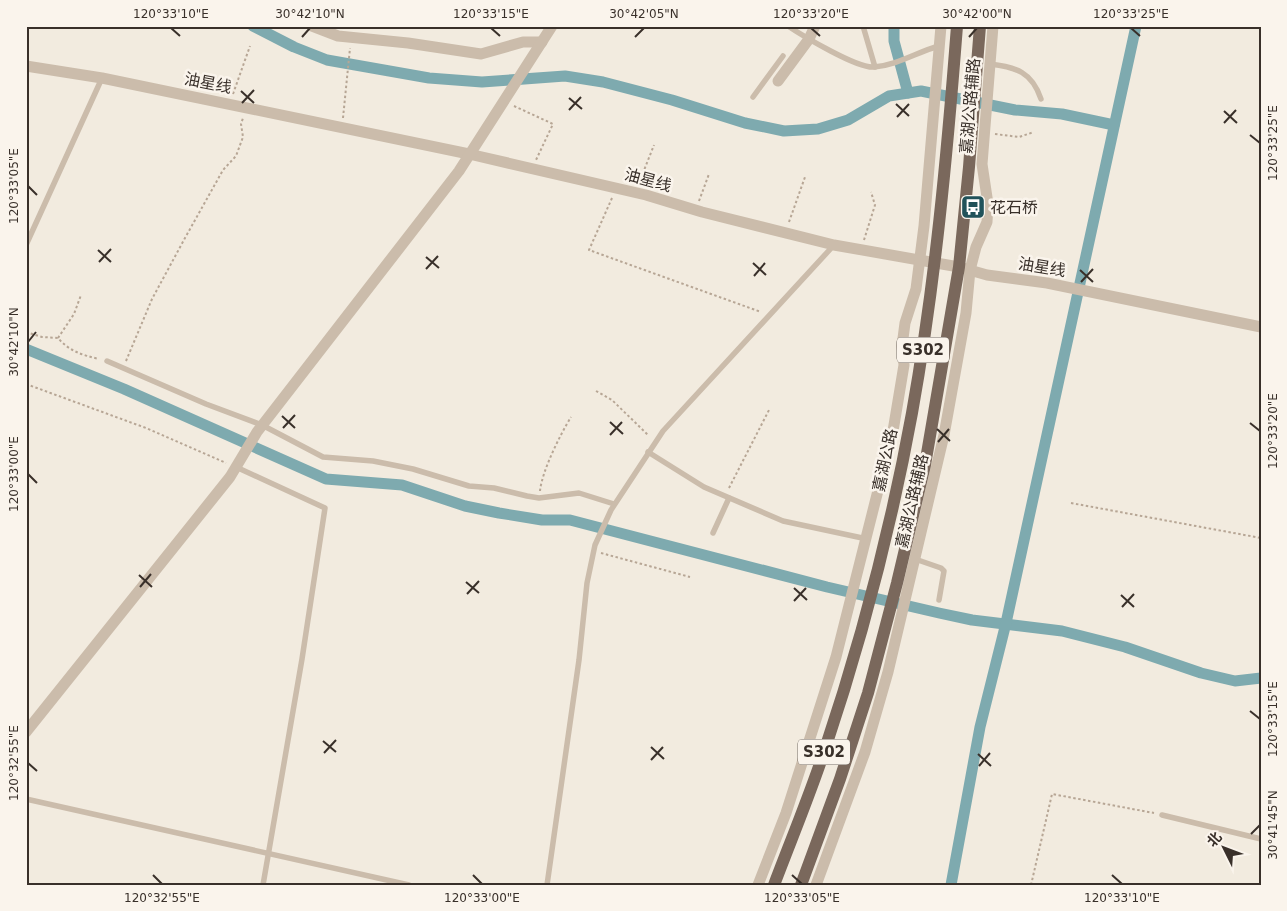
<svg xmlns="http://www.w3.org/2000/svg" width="1287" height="911" font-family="'DejaVu Sans','Noto Sans SC',sans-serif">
<rect width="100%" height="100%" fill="#f2ebdf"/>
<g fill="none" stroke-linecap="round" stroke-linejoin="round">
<!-- canal -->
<g stroke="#7eaaaf" stroke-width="11">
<path d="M253,26L294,47L327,60L429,78L482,82L565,76L603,82L672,100L745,123L784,131L818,129L848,120L889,96L921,91L1015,110L1062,114L1114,125"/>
<path d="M894,26V41L908,93"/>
<path d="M26,349L124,389L326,479L402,485L465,506L499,513L542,520H570L827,587L939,613L972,620L1062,631L1125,647L1201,673L1235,681L1261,678"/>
<path d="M951,885L980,727L1006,623L1136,26"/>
</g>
<!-- path -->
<g stroke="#b7a695" stroke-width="2" stroke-dasharray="2.5 2.5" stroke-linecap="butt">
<path d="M233,94L250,46"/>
<path d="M514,106L553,124L536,160"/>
<path d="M343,118L350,48"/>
<path d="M995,134L1019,137L1034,132"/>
<path d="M639,183L654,145"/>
<path d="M612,198L589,250L761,312"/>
<path d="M699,201L709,174"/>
<path d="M789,222L805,177"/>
<path d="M864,240L875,205L871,192"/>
<path d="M26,332L42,337L58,338C69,351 82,355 99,359"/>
<path d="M58,338L74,314L81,295"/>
<path d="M126,361L152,299L185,238L223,170L236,156L243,137L241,124L243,118"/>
<path d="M26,384L146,428L226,463"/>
<path d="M596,391L612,400L649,436"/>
<path d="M729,488L769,410"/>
<path d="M540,491C542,471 560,435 571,417"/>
<path d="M1071,503L1261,538"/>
<path d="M601,553L690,577"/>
<path d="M1031,885L1052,794L1154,813"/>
</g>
<!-- lane -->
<g stroke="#cbbcab" stroke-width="5.5">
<path d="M788,26C803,36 858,69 874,67C898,65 917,52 939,46"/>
<path d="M863,26L875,67"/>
<path d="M990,64C1016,67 1032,72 1041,99"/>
<path d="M753,97L783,56"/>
<path d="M26,245L102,78"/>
<path d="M107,361L206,404L262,425L323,457L373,461L413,469L469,486L494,488L527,496L539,498L579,493L614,504"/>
<path d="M648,452L704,487L783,521L867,539"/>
<path d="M236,467L325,508L302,659L263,885"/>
<path d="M713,533L729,498"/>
<path d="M915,559L941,568L944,571L939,600"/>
<path d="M26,799L409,885"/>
<path d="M1162,815L1261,839"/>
<path d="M547,885L579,660L587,583L595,545L611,510L663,431L834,245"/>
</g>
<!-- street -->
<g stroke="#cbbcab" stroke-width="11">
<path d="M312,26L338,36L408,43L481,54L523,42H542"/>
<path d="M26,66L102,78L469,154L646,195L702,212L834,245L959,267L987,275L1047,283L1261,327"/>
<path d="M778,81L809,39L815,26"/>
<path d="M26,732L230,477L257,432L459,171L552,26"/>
<path d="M758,885L786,813L836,657L893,431L904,365L902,346L905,323L916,289L924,226L941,26"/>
<path d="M816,885L865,752L888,672L944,435L966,313L970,270L976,247L987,222L988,204L982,164L993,26"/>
</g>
<!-- primary -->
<g stroke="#7a685c" stroke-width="12">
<path d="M774,885C791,840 809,797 824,752C861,642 891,528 912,413C935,285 947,156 957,26"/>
<path d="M801,885L840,779L868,693L897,583L925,465L959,267L969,167L980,26"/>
</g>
</g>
<!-- ticks -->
<path fill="none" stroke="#39302a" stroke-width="2" d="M171,28L180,36M491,28L500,36M811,28L820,36M1131,28L1140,36M302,37L310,28M635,37L644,28M969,37L977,28M241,91L254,103M569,98L582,109M242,103L254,90M896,104L909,116M569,110L581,97M1224,111L1237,123M897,117L909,104M1224,123L1236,110M1250,135L1260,143M28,186L37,195M98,250L111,262M426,257L439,268M99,262L111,249M753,263L766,275M426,269L438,256M1080,270L1093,282M754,276L765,263M1081,282L1093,269M28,342L36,332M282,416L295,428M610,422L623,434M1250,423L1260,431M283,428L295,415M937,429L950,441M610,435L622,422M938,442L949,429M28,474L37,483M139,575L152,587M466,582L479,593M140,587L151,574M794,588L807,600M467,594L479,581M1121,595L1134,607M794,601L806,588M1122,607L1134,594M1250,711L1260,719M323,741L336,752M651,747L664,759M324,753L336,740M978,754L991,766M651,760L663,747M28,763L37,771M979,766L990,753M1251,834L1260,825M153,875L162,884M473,875L482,884M792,875L802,884M1112,875L1122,884"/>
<!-- icons -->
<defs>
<symbol id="bus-square" viewBox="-11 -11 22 22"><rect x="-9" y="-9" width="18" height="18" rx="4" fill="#20525a" stroke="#faf4ec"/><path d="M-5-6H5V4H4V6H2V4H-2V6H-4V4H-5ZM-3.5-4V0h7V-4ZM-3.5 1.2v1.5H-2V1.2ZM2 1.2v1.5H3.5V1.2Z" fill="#fff"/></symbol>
</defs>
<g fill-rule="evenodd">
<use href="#bus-square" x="959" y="193" width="28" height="28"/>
</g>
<g text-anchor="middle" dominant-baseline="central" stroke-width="5" stroke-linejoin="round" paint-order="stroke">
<!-- shield labels -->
<g fill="#faf4ec" stroke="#736b64" stroke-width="1">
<rect x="897" y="337.5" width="52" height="25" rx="4"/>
<rect x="798" y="739.5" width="52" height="25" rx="4"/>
</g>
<g font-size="15" font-weight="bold" fill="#39302a">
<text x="923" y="350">S302</text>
<text x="824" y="752">S302</text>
</g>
<!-- street labels -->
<g font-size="16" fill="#39302a" stroke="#faf4ec">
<text transform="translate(208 83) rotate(11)">油星线</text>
<text transform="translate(970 106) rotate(-85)">嘉湖公路辅路</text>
<text transform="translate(648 180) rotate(15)">油星线</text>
<text transform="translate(1042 267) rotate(9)">油星线</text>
<text transform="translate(885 460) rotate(-78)">嘉湖公路</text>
<text transform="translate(912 501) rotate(-77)">嘉湖公路辅路</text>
</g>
<!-- poi labels -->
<g font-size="16" fill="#39302a" stroke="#faf4ec" text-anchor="start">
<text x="990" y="207">花石桥</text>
</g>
</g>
<!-- border -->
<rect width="1287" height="911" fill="none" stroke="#faf4ec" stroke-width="55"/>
<!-- north arrow -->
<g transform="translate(1224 848) rotate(312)" stroke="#faf4ec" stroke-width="4" paint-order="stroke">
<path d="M0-4L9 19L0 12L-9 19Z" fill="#39302a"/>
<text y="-8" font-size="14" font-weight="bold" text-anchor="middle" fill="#39302a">北</text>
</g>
<rect x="28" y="28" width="1232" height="856" fill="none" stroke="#39302a" stroke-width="2"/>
<g font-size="12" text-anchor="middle" fill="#39302a">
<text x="171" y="18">120°33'10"E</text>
<text x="310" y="18">30°42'10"N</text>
<text x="491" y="18">120°33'15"E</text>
<text x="644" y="18">30°42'05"N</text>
<text x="811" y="18">120°33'20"E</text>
<text x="977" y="18">30°42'00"N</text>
<text x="1131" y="18">120°33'25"E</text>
<text transform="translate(1273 143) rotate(-90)" y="4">120°33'25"E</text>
<text transform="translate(14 186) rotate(-90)" y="4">120°33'05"E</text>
<text transform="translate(14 342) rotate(-90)" y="4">30°42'10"N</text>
<text transform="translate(1273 431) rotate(-90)" y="4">120°33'20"E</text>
<text transform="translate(14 474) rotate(-90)" y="4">120°33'00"E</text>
<text transform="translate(1273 719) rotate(-90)" y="4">120°33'15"E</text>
<text transform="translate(14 763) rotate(-90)" y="4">120°32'55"E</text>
<text transform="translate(1273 825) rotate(-90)" y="4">30°41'45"N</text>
<text x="162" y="902">120°32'55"E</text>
<text x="482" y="902">120°33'00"E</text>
<text x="802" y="902">120°33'05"E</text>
<text x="1122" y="902">120°33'10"E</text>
</g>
</svg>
